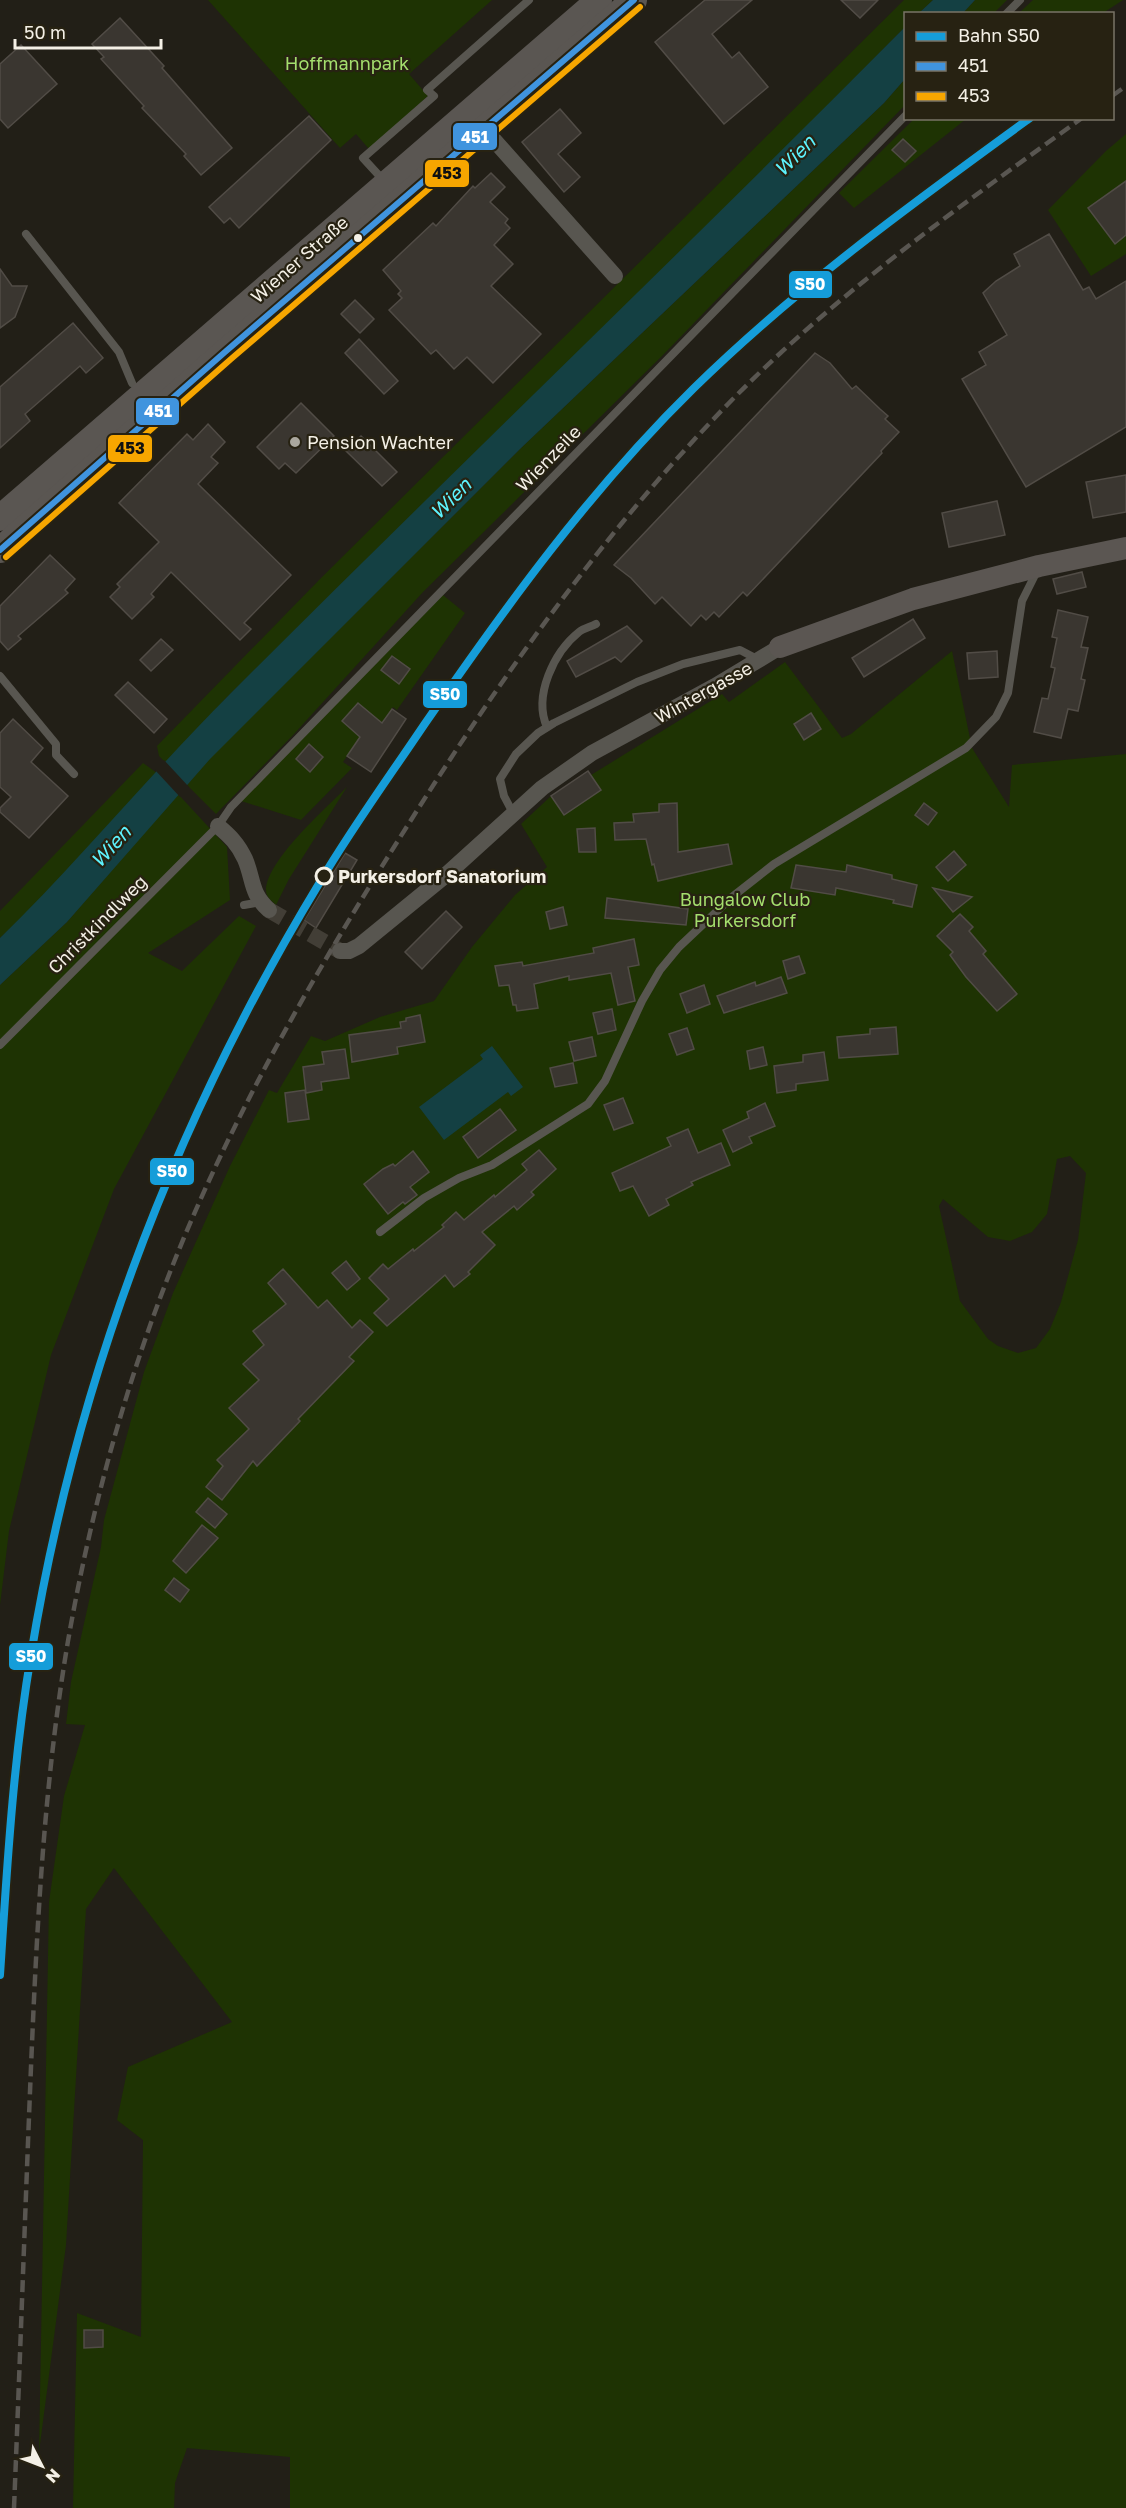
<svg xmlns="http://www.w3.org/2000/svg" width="1126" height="2508" font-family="'Golos Text',sans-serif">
<rect width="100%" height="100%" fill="#221f17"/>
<!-- green -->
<g fill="#1e3303" fill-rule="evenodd">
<path d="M208,0H492L409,74L428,96L369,149L356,134L340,148Z"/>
<path d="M904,0H933L919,13L906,14L905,27L716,218L227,697L166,763L159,756L157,746L321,578Z"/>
<path d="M975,0H1007L994,13H963Z"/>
<path d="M1033,0H1123L1103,13H1019Z"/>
<path d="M905,79V105L662,356L423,592L294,734L216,814L187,785L209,759L520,449L884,103Z"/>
<path d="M914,119H966L854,208L839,193Z"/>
<path d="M1126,134V254L1091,276L1048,210L1106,151Z"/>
<path d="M443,595L465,613L397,710L393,707L370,740L362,734L343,762L352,768L301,820L241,801Z"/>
<path d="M952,651L972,748L1009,807L1012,765L1126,754V2508H290V2457L187,2448L175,2483L174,2508H73L77,2313L141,2337L143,2140L117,2120L128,2067L232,2022L114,1868L86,1909L66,2245L39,2452L49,1902L64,1796L85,1725L66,1724L71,1682L101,1547L104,1520L144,1372L173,1293L230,1166L269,1090L277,1093L311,1036L325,1041L380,1017L434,1001L472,947L515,895L547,867L521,824L551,796L591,775L722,694L729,702L785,662L842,738L851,734ZM1070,1156L1086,1173L1078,1240L1061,1302L1050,1329L1036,1348L1018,1353L998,1346L988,1339L960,1301L939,1206L943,1199L988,1237L1010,1241L1032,1232L1047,1214L1057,1159Z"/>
<path d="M143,763L157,773L38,902L0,938V911Z"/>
<path d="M347,787L289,879L276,905C271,900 266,897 266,890C267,860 326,808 347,787Z"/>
<path d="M178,794L227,847L230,900L148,953L182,971L239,916L256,926L114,1189L51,1355L9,1531L0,1605V985L67,922Z"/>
</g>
<!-- water -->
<g fill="#144043">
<path d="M933,0H975L963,13H919Z"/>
<path d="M905,27V79L884,103L520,449L210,759L67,922L0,985V938C80,860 151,773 230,694C454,470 682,252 905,27Z"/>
<path d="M492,1046L523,1087L511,1096L508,1092L444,1140L419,1107L483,1059L480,1055Z"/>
</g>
<!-- pier -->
<path fill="#221f17" d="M164,760L189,787L180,797L155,770Z"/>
<!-- building -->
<g fill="#3a3630" stroke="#514c46" stroke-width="1.5">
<path d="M705,0H752L712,34L732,58L739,52L768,87L724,124L655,42Z"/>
<path d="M841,0H878L860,18Z"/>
<path d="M120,18L164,66L162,68L232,148L201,175L184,156L186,154L142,108L144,106L101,59L104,57L92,44Z"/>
<path d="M21,45L57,84L8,128L0,119V64Z"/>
<path d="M560,109L581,133L558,154L580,177L564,192L522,142Z"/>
<path d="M309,116L331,140L239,228L230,218L224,223L209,207Z"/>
<path d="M903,139L916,151L905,162L892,150Z"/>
<path d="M491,173L505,187L490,202L508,219L505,223L510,228L494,245L513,264L491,286L541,334L493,383L467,357L454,369L436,350L431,354L389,310L402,298L398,294L401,291L383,270L433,223L436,226L473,186L475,188Z"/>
<path d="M1126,181V235L1115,244L1088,208Z"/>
<path d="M1049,234L1083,290L1089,287L1096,299L1126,281V427L1026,487L962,379L986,365L979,352L1007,335L983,293L996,281L1020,266L1014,254Z"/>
<path d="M0,269L12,286H27L15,317L0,328Z"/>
<path d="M355,300L374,319L360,333L341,314Z"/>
<path d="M73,323L103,358L86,373L80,366L56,387L25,414L30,421L0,448V387Z"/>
<path d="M359,339L398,381L384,394L345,353Z"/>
<path d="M815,353L830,363L852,389L856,386L880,409L888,416L885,419L899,432L881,451L882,453L747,596L743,592L719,617L714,612L706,620L701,615L691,626L662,597L655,604L631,578L614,565Z"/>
<path d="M301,403L334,436L296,473L285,463L279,469L257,447Z"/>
<path d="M208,424L225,442L211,457L218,463L198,484L291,575L244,623L251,629L240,640L171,572L151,594L154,597L132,619L110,597L120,587L117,584L159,542L119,503L187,434L193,440Z"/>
<path d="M361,436L397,472L382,486L346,451Z"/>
<path d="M1126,475V512L1093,518L1086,482Z"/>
<path d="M997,501L1005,535L949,547L942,513Z"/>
<path d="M50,555L75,579L65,590L68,593L18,636L21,639L8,650L0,641V606Z"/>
<path d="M1082,572L1086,587L1057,594L1053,579Z"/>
<path d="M1058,610L1088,617L1081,647L1088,648L1081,679L1085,680L1078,711L1068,709L1061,738L1034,732L1042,698L1048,699L1055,668L1051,667L1057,638L1052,637Z"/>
<path d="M913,619L925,638L864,677L852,658Z"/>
<path d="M627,626L642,641L621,662L615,657L576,677L567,661Z"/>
<path d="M161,639L173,650L151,671L140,660Z"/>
<path d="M997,651L998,677L969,679L967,653Z"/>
<path d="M392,656L410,669L399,684L381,670Z"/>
<path d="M128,682L167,719L154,733L115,695Z"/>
<path d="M358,703L382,723L392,709L406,719L371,772L347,756L360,737L342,721Z"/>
<path d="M811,713L821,729L804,740L794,724Z"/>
<path d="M13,719L43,748L31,762L68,796L29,838L0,812V808L11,797L0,787V733Z"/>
<path d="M309,744L323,757L310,772L296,759Z"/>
<path d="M588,771L601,790L564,815L551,796Z"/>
<path d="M677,803L678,852L728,844L732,864L658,881L654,864L652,865L646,839L615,840L614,823L634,822L633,814L659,812V804Z"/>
<path d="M924,803L937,813L928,825L915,815Z"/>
<path d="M595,828L596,852H579L577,829Z"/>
<path d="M954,851L966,865L948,881L936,867Z"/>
<path d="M345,853L357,860L316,928L304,920Z"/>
<path d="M796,865L846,872L847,865L892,875V879L917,885L912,907L893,903L894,900L836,888L835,895L791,888Z"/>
<path d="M933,888L972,897L953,912Z"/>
<path d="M607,898L688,909L686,925L605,918Z"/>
<path d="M563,907L567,925L550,929L546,912Z"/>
<path d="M446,911L462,927L422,969L405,952Z"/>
<path d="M960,914L973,927L969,931L986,951L983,954L1017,994L997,1011L966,977L950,955L953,952L937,936Z"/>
<path d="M634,939L639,965L628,967L635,1001L618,1005L611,973L569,980V976L534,984L538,1008L517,1011L516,1005H513L509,985L499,986L495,966L522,962L523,966L594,953L593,948Z"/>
<path d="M799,956L805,973L788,979L783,961Z"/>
<path d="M781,977L787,993L724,1013L717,996L755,982L756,986Z"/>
<path d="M704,985L710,1004L687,1013L680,994Z"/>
<path d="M612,1009L616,1030L598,1034L593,1013Z"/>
<path d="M420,1015L425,1042L397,1047L398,1054L352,1062L349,1035L401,1028L400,1022L406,1021V1018Z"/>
<path d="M896,1027L898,1054L839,1058L837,1037L870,1034V1029Z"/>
<path d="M687,1028L694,1049L677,1055L669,1034Z"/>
<path d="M592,1037L596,1056L574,1061L569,1042Z"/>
<path d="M763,1047L767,1065L750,1069L747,1051Z"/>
<path d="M345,1049L349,1078L321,1082L322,1090L306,1093L303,1067L324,1064L322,1052Z"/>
<path d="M824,1052L828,1080L796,1084V1090L777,1093L774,1066L803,1062V1055Z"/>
<path d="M573,1063L577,1083L555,1087L550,1068Z"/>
<path d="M305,1090L309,1119L288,1122L285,1093Z"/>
<path d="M623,1098L633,1123L614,1130L604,1105Z"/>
<path d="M765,1103L775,1126L749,1137L752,1143L733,1152L723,1130L749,1118L747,1112Z"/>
<path d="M500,1109L516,1130L478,1158L463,1137Z"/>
<path d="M688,1129L698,1153L721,1143L730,1165L691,1182L693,1185L666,1199L669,1205L649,1216L633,1186L620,1191L612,1173L671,1146L667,1138Z"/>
<path d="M539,1150L556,1169L531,1192L534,1195L517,1210L514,1206L482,1232L495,1245L468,1272L470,1274L454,1287L445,1275L387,1326L374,1313L389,1299L369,1278L383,1264L388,1269L413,1249L414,1251L444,1227L442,1225L456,1212L464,1220L494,1195L495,1197L527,1170L522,1164Z"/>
<path d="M413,1151L429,1172L410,1187L417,1195L405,1204L403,1202L388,1214L364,1184L383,1169L393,1164L395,1166Z"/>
<path d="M346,1261L360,1279L347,1290L332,1273Z"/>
<path d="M283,1269L318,1308L327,1300L352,1328L360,1320L373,1332L349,1357L354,1361L298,1419L300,1421L257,1466L253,1461L222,1500L206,1487L223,1466L217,1460L249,1429L229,1408L259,1380L243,1364L264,1345L253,1331L286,1304L268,1283Z"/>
<path d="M208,1498L227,1514L215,1528L196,1512Z"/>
<path d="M202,1525L218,1538L186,1573L173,1561Z"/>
<path d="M174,1578L189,1590L180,1602L165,1590Z"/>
<path d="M84,2330H103V2347L84,2348Z"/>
</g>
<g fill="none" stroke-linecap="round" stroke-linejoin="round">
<!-- street-tunnel -->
<path stroke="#423e36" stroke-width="16" stroke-dasharray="16 8" stroke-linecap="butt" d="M269,910L340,951"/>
<!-- lane -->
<g stroke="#585650" stroke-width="8">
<path d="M1006,14L1020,0"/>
<path d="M385,182L363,158L434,96L427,90L529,0"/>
<path d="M26,234L119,352L132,383"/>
<path d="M0,676L56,744V755L74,774"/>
<path d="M547,727C533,696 554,652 579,632C584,628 591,627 596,624"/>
<path d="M513,813L504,796L500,779L516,754L538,733L554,723L637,682L683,664L740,650L759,660"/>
<path d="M244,905L261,902"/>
<path d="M0,1045L218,826L231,807L906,115"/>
<path d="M380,1232L424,1198L459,1178L492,1165L588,1104L605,1081L642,1001L660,970L679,947L732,897L774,864L966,748L996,717L1008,693L1022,601L1038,569"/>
</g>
<!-- street -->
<g stroke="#585650" stroke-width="16">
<path d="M478,122L615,276"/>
<path d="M218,826C230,836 238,844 245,859C254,880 250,893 269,910"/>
<path d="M340,951H349L359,946L446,875L542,788L592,753L715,686L780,647"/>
</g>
<!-- secondary -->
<path stroke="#5b5652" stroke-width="22" d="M780,647L913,599L1039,566L1126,548"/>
<!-- primary -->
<g stroke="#5a5652" stroke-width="26">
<path d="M0,518L599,0"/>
<path d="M0,550L225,352L634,0"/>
</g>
<!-- rail -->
<g stroke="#595651" stroke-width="4.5" stroke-dasharray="12 6" stroke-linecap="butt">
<path d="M1112,96L1126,86"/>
<path d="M14,2508C20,2361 25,2214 31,2067C37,1925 44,1782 68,1641C91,1510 126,1381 176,1257C240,1099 327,952 418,809C509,666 610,525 728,404C834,295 959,207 1082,118"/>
</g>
<defs>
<path id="bus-1" d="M0,550L225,352L634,0"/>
<path id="bus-2" d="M6,557L231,359L640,7"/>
</defs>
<!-- bus-1 casing -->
<use href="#bus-1" stroke="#272212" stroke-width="10"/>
<!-- bus-2 casing -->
<use href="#bus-2" stroke="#272212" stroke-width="10"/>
<!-- bus-1 -->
<use href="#bus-1" stroke="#4094de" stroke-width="6"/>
<!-- bus-2 -->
<use href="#bus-2" stroke="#f7a600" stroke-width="6"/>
<defs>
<path id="rail-1" d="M0,1975C7,1868 13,1761 31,1655C76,1380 175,1121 320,882C352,828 389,777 424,725C506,606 590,490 694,388C797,287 913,203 1030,118"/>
</defs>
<!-- rail-1 casing -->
<use href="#rail-1" stroke="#272212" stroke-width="12"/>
<!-- rail-1 -->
<use href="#rail-1" stroke="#159dd9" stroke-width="8"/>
</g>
<!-- markers -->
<circle fill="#f4f0e6" stroke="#272212" stroke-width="2" cx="358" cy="238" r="5"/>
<circle fill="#aaa79e" stroke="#272212" stroke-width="2" cx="295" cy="442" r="6"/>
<circle fill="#272212" stroke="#f4f0e6" stroke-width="3" cx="324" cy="876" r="8"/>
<g text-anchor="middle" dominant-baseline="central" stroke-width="4.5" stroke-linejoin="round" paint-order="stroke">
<!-- park labels -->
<g font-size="18" fill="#a4de6d" stroke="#272212">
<text x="347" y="63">Hoffmannpark</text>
<text x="745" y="899">Bungalow Club<tspan x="745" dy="21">Purkersdorf</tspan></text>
</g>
<!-- street labels -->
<g font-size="18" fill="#f4f0e6" stroke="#272212">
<text transform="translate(299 259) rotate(-41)">Wiener Straße</text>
<text transform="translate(548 458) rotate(-46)">Wienzeile</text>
<text transform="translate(703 692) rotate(-29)">Wintergasse</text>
<text transform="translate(97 924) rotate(-45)">Christkindlweg</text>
</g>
<!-- poi labels -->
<g font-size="18" fill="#f4f0e6" stroke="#272212" text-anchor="start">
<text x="307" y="442">Pension Wachter</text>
</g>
<!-- stop labels -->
<g font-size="18" font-weight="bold" fill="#f4f0e6" stroke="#272212" text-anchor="start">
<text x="338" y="876">Purkersdorf Sanatorium</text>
</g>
<!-- water labels -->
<g font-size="20" font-style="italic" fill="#5df2fd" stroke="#272212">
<text transform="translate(794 155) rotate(-45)">Wien</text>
<text transform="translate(450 498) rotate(-45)">Wien</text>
<text transform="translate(110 846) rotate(-48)">Wien</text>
</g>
</g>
<g stroke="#272212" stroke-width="2">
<rect x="452" y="122" width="46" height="29" rx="6" fill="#4094de"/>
<rect x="424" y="159" width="46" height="29" rx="6" fill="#f7a600"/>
<rect x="788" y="270" width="45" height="29" rx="6" fill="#159dd9"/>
<rect x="135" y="397" width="45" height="29" rx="6" fill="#4094de"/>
<rect x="107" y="434" width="46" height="29" rx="6" fill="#f7a600"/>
<rect x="422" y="680" width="46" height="29" rx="6" fill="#159dd9"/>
<rect x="149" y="1157" width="46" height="29" rx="6" fill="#159dd9"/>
<rect x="8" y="1642" width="46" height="29" rx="6" fill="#159dd9"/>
</g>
<g font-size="16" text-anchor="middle" font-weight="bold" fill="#fff">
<text x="475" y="143">451</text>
<text x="810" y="290">S50</text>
<text x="158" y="417">451</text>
<text x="445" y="700">S50</text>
<text x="172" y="1177">S50</text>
<text x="31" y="1662">S50</text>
</g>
<g font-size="16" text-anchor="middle" font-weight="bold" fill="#111">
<text x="447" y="179">453</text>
<text x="130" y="454">453</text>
</g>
<!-- legend -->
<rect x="904" y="12" width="210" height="108" fill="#272212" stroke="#797467" stroke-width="1.5"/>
<rect x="916" y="32" width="30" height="9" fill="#159dd9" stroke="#797467" stroke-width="1.5"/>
<text x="958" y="42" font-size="18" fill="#f4f0e6">Bahn S50</text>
<rect x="916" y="62" width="30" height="9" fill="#4094de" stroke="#797467" stroke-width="1.5"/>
<text x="958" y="72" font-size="18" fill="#f4f0e6">451</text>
<rect x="916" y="92" width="30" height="9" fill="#f7a600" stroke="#797467" stroke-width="1.5"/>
<text x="958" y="102" font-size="18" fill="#f4f0e6">453</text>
<!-- north arrow -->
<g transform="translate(42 2466) rotate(132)" stroke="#272212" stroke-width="4.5" paint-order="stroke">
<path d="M0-4.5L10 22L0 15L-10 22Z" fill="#f4f0e6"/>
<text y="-9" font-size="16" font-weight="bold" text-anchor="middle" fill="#f4f0e6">N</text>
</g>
<!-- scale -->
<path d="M15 39v9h146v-9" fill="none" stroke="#f4f0e6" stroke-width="3"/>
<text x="24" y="39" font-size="18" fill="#f4f0e6" stroke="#272212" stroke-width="4.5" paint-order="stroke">50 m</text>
</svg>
